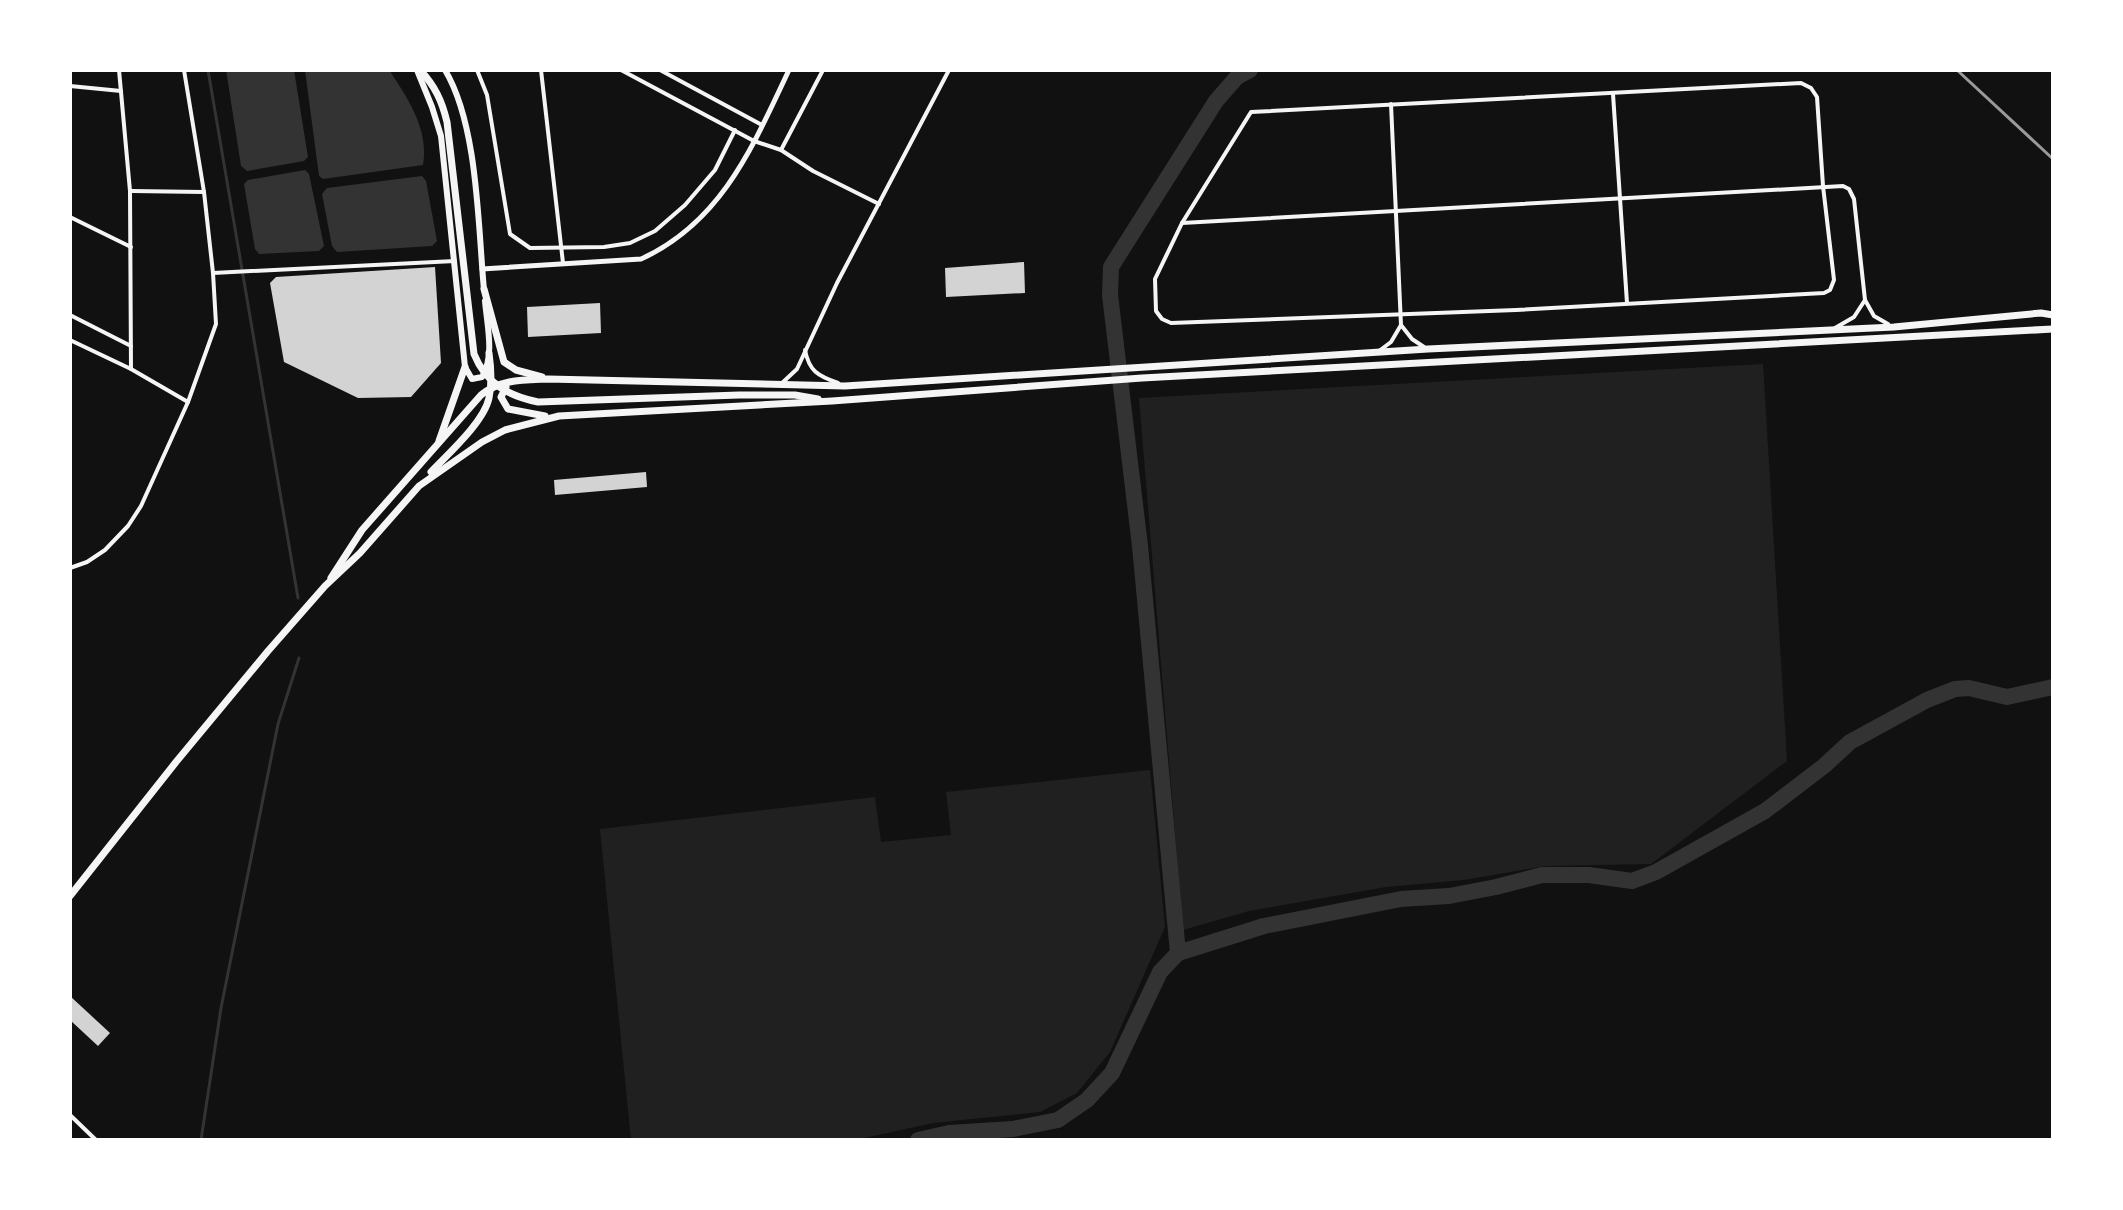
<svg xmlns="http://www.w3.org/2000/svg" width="2123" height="1210" font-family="'IBM Plex Sans',sans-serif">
<rect width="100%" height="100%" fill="#111"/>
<!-- green -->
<g fill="#202020">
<path d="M1763,364L1787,761L1651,864L1545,866L1464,880L1386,887L1249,911L1183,930L1139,398Z"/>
<path d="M1150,770L1165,927L1110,1052L1077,1093L1040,1112L933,1123L855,1140H631L600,829L875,797L881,842L951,835L946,792Z"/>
</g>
<!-- water -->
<g fill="#333">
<path d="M226,70H294L308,157L304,161L247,171L241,166Z"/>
<path d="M305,70H389C408,98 429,130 423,165L323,179L319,176Z"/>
<path d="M305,170L309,174L324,246L319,251L259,254L255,249L244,184L248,180Z"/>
<path d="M422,176L426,181L437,241L432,246L337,252L332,246L322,194L327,188Z"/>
</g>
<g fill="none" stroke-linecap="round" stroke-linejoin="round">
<!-- stream -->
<g stroke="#333" stroke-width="3">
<path d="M208,70L298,598"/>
<path d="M201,1140L221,1008L278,724L299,658"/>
</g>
<!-- river -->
<g stroke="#333" stroke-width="16">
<path d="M1178,953L1264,926L1401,899L1449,896L1496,887L1542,875H1589L1632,881L1656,872L1765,811L1824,766L1850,742L1927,700L1955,689L1969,688L2007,697L2053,687"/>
<path d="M918,1140L949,1133L1013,1129L1058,1120L1087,1100L1112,1073L1160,972L1178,953L1140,546L1110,295L1111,267L1216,101L1237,77L1250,70"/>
</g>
</g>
<!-- building -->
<g fill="#d3d3d3">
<path d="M1024,262L1025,293L946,297L945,268Z"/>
<path d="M435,267L441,363L411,397L358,398L284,362L270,283L276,277Z"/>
<path d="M600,303L601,333L528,337L527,307Z"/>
<path d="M646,472L647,487L555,495L554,480Z"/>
<path d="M70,996L110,1033L98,1046L70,1020Z"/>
</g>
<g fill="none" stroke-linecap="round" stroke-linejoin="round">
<!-- minor -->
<g stroke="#f5f5f5" stroke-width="4">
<path d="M119,70L130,191L131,369"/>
<path d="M477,70L487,95L510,234L530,248L604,247L630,243L655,231L685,205L715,170L735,130"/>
<path d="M541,70L563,263"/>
<path d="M621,70L754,141L781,150L813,171L879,204"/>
<path d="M660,70L762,125"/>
<path d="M1801,83L1811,88L1817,97L1823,186L1834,280L1830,290L1824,293L1516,310L1171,323L1162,319L1156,311L1155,279L1182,223L1251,112Z"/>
<path d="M70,86L121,91"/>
<path d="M1613,94L1627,303"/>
<path d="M1391,104L1401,325L1412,339L1424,347"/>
<path d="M781,150L823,70"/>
<path d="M131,191L204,192"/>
<path d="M70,217L131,247"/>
<path d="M1182,223L1843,186L1849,189L1854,199L1865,300L1874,316L1888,324"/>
<path d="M213,273L455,261"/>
<path d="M70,315L131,346"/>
<path d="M1835,328L1854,317L1865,300"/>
<path d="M70,340L131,369L188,402"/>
<path d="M805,350C809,371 818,376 838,383"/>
<path d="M1379,351L1391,342L1401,325"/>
<path d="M781,384L797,369L837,283L949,70"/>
<path d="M70,568L87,562L105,550L128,526L141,506L188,402L216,324L213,273L204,192L184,70"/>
<path d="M70,1115L96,1140"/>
</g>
<!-- tertiary -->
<path stroke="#f5f5f5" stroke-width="5" d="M482,269L641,259C722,222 753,146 789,70"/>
<!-- secondary -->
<g stroke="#f5f5f5" stroke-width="6">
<path d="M417,70L432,107L441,136L465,367L472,379L482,377C495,356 487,325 485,301"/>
<path d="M445,70C478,125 478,226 484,290"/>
</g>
<!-- trunk -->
<g stroke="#f5f5f5" stroke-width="7">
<path d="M420,70C435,86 442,101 447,122L474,354C486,384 509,396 538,402L739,395H795L818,399"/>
<path d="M484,289L504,362L516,370L542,377"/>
<path d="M506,387L501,397L508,409L545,416"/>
<path d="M439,441L465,367"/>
<path d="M431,472C448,454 484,422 489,398C492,384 491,367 489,353"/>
<path d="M331,578L362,530L481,395C501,379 523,380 548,379L845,386L1428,349L1894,327L2041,313L2053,315"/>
<path d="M70,896L176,762L268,651L325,586L360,553L419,486L482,442L505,430L559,416L832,401L1142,378L2053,329"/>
</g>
<!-- rail -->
<path stroke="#9a9a9a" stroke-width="3" d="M1957,70L2053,159"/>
</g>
<!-- border -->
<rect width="2123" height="1210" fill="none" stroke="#ffffff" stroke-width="144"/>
</svg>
